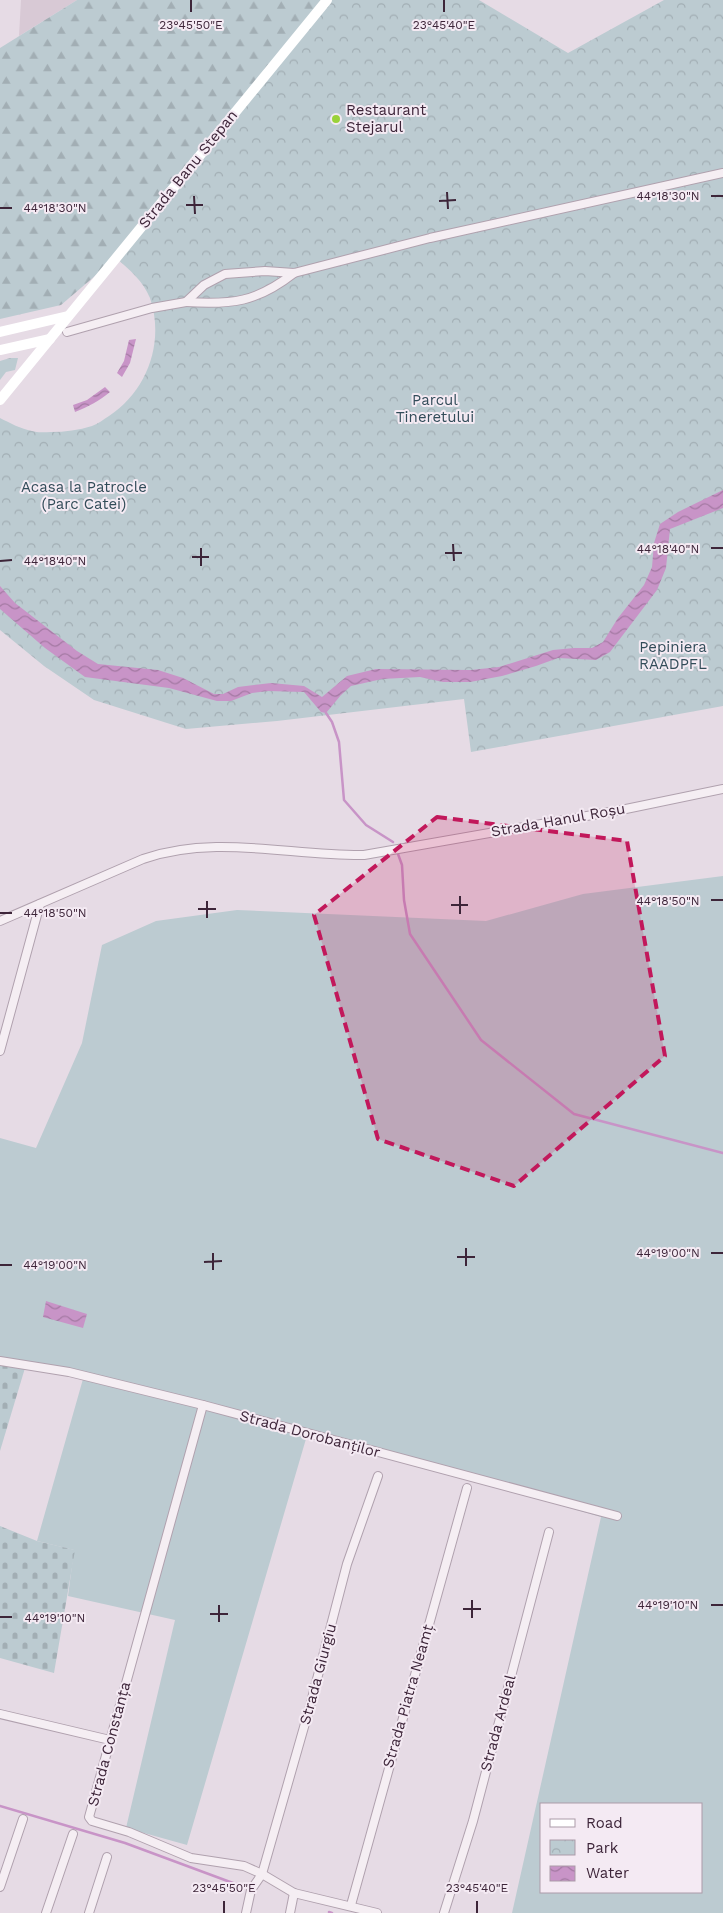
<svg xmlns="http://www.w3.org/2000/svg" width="723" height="1913" font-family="'Work Sans',sans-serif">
<defs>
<pattern id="forest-firs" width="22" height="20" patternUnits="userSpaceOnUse" patternTransform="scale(1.25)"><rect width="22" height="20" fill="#bccbd1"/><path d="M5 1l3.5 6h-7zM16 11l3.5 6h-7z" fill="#a2aeb4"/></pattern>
<pattern id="cemetery-stones" width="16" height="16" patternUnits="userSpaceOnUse" patternTransform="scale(1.25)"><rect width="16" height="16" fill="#bccbd1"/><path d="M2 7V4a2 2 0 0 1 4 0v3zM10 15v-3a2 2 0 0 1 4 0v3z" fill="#a2aeb4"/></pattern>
<pattern id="park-crowns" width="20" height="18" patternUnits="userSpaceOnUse" patternTransform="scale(1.25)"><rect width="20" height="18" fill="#bccbd1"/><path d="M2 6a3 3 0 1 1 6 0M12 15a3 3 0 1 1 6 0" fill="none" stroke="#a2aeb4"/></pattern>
<pattern id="water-waves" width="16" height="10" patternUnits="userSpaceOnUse" patternTransform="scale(1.25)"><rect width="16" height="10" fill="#c894c7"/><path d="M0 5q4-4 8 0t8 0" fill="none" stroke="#a479a3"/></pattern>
</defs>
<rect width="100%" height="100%" fill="#e6dbe5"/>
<!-- built -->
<path fill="#d8c9d5" d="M21,0H77L19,36Z"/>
<!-- green -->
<path fill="#bccbd1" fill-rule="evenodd" d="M723,876V1913H512L601,1517L308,1432L187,1845L126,1828L175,1620L68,1596L74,1550L37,1541L83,1379L0,1363V1138L36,1148L82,1043L102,945L156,921L237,910L486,921L583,894ZM542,1804H702V1892H542Z"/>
<!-- forest -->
<g fill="url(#forest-firs)">
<path d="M77,0H326L116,258L61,305L0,319V48Z"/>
<path d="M10,358H18L15,370L6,372L0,380V361Z"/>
</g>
<!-- cemetery -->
<g fill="url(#cemetery-stones)">
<path d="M0,1364L25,1368L0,1451Z"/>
<path d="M0,1526L37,1541L75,1550L54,1673L0,1658Z"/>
</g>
<!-- park -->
<path fill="url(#park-crowns)" d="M326,0H479L568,53L664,0H723V706L471,752L464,699L277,721L186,729L94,700L44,666L0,630V418C10,423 21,429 32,431C38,433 45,432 51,432C65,432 79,430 92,426C98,424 104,419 109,416C147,391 165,342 150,298C143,281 130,270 116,258Z"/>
<!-- water -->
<g fill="url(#water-waves)">
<path d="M136,339L130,363L122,377L117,373L124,361L129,340Z"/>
<path d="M105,387L110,392C99,401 88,407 75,412L73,405L87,400Z"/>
<path d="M723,490V508L670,529L666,568L657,590L610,652L596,660L558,658L536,666L502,676L470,682H443L420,677L382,679L351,686L341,695L326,713L321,712L304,692L268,691L252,693L231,701H217L169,688L85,677L45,648L0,609V586L15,603L77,651L98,664L158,670L183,678L214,694H223L238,687L271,683L304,686L322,697L347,676L376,669L471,670L499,667L553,650L574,648H592L603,642L618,618L644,585L652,567L654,543L660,524L678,512Z"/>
<path d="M46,1301L87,1314L83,1328L43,1317Z"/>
</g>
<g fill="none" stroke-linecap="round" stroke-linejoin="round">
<!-- stream -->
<g stroke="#c894c7" stroke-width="2.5">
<path d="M326,713L332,722L339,742L344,800L366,825L393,842"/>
<path d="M398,854L402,865L404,900L410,934L481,1040L574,1114L723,1153"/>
<path d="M0,1806L125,1843L241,1886"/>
<path d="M329,1912L332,1913"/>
</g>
<defs>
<g id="street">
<path d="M186,302C232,305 257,302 294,273"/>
<path d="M67,332L152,308L186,302L204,285L225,274L265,271L294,273L430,238L723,173"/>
<path d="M0,921L143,859C215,834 290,856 364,855L621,810L723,789"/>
<path d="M0,1051L40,904"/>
<path d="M0,1361L69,1372L203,1405L617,1516"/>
<path d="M203,1405L89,1817L92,1821L129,1832L191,1858L244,1866L262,1874L294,1893L377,1913"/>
<path d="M0,1714L110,1740"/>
<path d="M0,1887L23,1819"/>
<path d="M351,1905L467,1488"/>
<path d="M46,1913L73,1834"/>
<path d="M89,1913L107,1857"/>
<path d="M246,1913L251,1890L262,1874L310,1706L347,1564L378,1476"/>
<path d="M290,1913L294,1893"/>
<path d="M444,1913L473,1821L549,1532"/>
</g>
</defs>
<!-- street casing -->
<use href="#street" stroke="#b0a1ae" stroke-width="10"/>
<!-- street -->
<use href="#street" stroke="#f5eef3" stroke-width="8"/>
<!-- secondary -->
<g stroke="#fff" stroke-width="10">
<path d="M0,332L68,316"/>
<path d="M0,350L50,339"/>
<path d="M0,400L327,0"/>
</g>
</g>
<!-- marked area -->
<path fill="#c2185b" fill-opacity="0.2" stroke="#c2185b" stroke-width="4" stroke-dasharray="10 6" stroke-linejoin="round" d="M437,817L627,841L665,1056L514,1186L378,1139L314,915Z"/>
<!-- ticks -->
<path fill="none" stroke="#3d2539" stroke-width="2" d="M191,0V12M444,0V12M447,192L448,209M194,196L195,214M711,196H723M439,201L456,200M186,205H203M0,208H12M453,544L454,561M201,548V566M711,548H723M445,553H462M192,557H209M0,561L12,560M460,896V914M711,900H723M207,901V918M451,905H468M198,909H216M0,913H12M466,1248V1266M213,1253V1270M711,1253H723M457,1257H475M204,1262L222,1261M0,1265H12M472,1600V1618M219,1605V1622M711,1605H723M463,1609H481M210,1614H228M0,1617H12M224,1901V1913M477,1901V1913"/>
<!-- markers -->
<circle fill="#9ad239" stroke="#f4eaf3" stroke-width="2" cx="336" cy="119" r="5"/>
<g text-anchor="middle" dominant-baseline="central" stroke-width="4" stroke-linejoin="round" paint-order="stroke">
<!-- poi labels -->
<g font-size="15" fill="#3d2539" stroke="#f4eaf3" text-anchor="start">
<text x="346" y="110">Restaurant<tspan x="346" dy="17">Stejarul</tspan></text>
</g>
<!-- street labels -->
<g font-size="15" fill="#3d2539" stroke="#f4eaf3">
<text transform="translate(188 169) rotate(-51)">Strada Banu Stepan</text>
<text transform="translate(558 820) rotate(-10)">Strada Hanul Roșu</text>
<text transform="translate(310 1434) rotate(15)">Strada Dorobanților</text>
<text transform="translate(318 1674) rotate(-75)">Strada Giurgiu</text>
<text transform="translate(408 1696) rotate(-74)">Strada Piatra Neamț</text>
<text transform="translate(498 1723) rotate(-75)">Strada Ardeal</text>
<text transform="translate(109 1744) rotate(-75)">Strada Constanța</text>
</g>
<!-- park labels -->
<g font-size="15" fill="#324c59" stroke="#f4eaf3">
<text x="435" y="400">Parcul<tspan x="435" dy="17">Tineretului</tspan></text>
<text x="84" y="487">Acasa la Patrocle<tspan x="84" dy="17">(Parc Catei)</tspan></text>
<text x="673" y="647">Pepiniera<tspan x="673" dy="17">RAADPFL</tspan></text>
</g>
</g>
<g font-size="12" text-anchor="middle" fill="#3d2539" stroke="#f4eaf3" stroke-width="4" stroke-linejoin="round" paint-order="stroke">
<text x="191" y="29">23°45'50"E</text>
<text x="444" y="29">23°45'40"E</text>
<text x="668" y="200">44°18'30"N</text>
<text x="55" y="212">44°18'30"N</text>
<text x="668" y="553">44°18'40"N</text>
<text x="55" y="565">44°18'40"N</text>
<text x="668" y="905">44°18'50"N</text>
<text x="55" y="917">44°18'50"N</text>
<text x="668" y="1257">44°19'00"N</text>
<text x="55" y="1269">44°19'00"N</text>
<text x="668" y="1609">44°19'10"N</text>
<text x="55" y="1622">44°19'10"N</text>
<text x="224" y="1892">23°45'50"E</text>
<text x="477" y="1892">23°45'40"E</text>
</g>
<!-- legend -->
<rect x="540" y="1803" width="162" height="90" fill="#f4eaf3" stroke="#ab9ba9"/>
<rect x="550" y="1819" width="25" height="8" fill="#ffffff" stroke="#ab9ba9"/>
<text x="586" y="1828" font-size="15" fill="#3d2539">Road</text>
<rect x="550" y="1840" width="25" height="15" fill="url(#park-crowns)" stroke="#ab9ba9"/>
<text x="586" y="1853" font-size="15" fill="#3d2539">Park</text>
<rect x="550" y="1866" width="25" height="15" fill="url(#water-waves)" stroke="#ab9ba9"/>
<text x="586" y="1878" font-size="15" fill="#3d2539">Water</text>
</svg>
